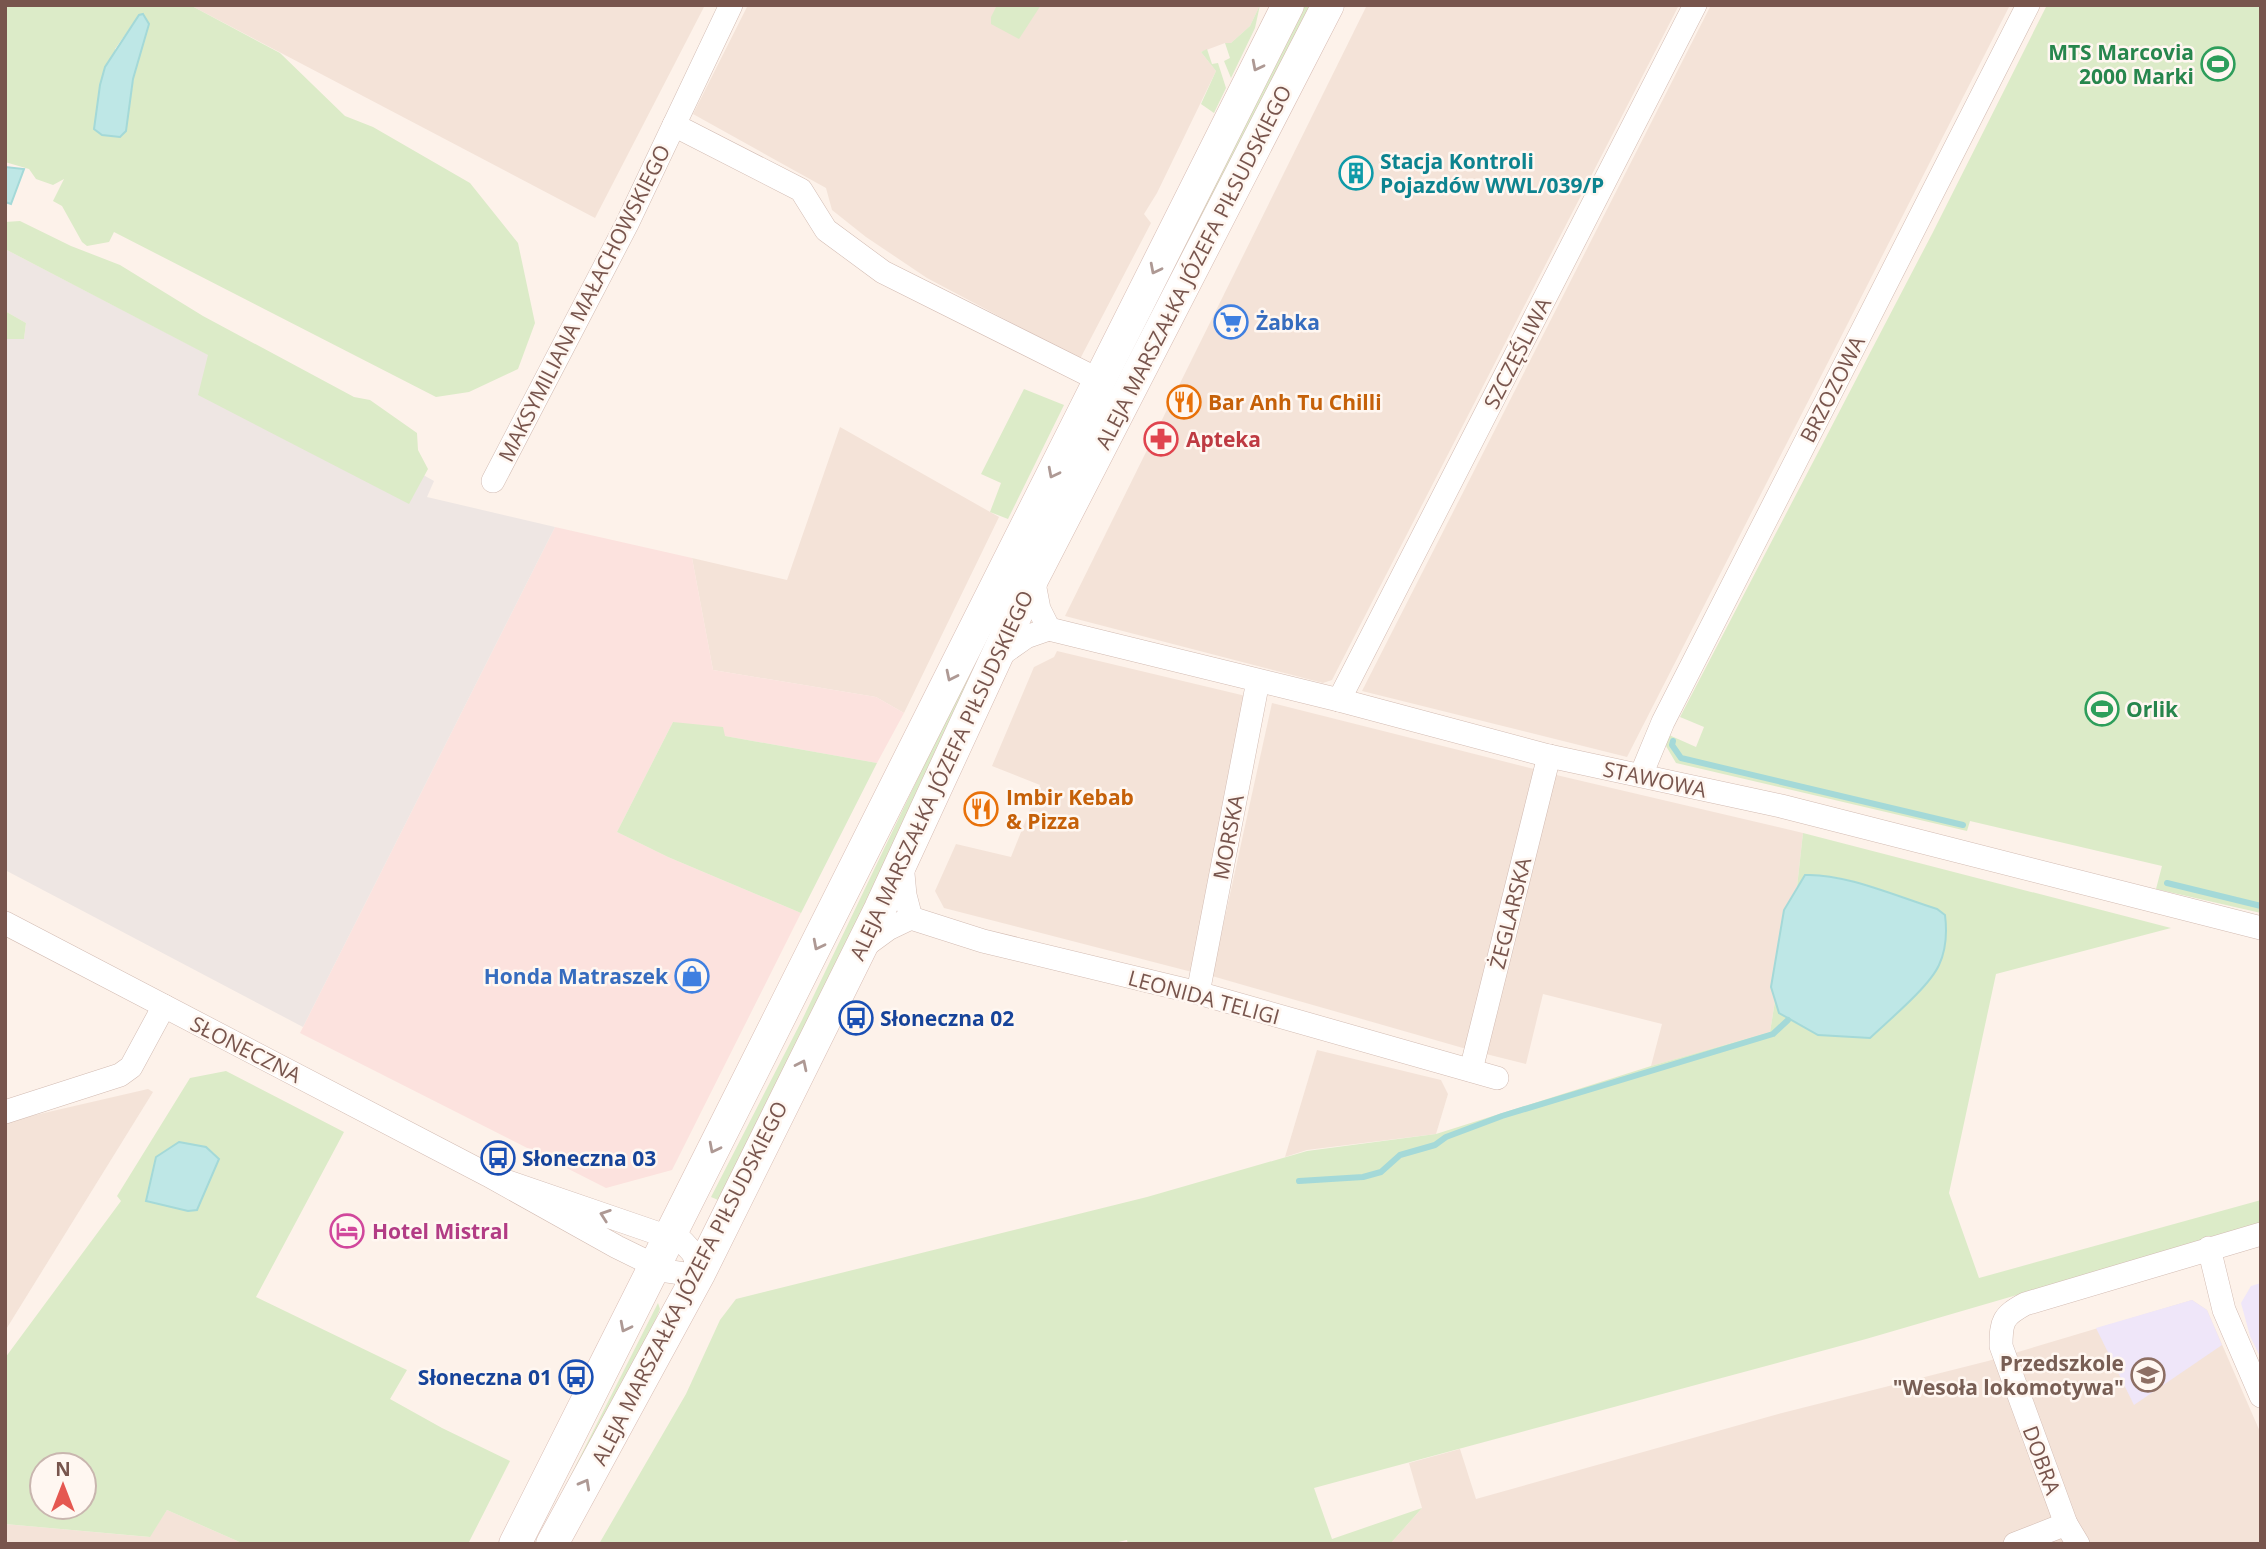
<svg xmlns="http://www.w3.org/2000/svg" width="2266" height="1549" font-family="'Open Sans',sans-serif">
<rect width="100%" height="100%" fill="#fdf2ea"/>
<!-- residential -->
<g fill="#f4e3d8">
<path d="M190,5H705L595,218Z"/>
<path d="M748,5H1260L1250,26L1231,43H1225L1201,52L1216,71L1157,193L1144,214L1151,223L1080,359L927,278L866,237L832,210L826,188L693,114Z"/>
<path d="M1367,5H1679L1332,680L1323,683L1065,616Z"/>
<path d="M1711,5H2010L1627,757L1362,691Z"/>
<path d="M840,427L999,517L904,713L876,697L713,670L692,558L787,580Z"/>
<path d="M1057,651L1250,697L1192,972L944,908L935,891L956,844L1011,857L1040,785L992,766L1034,667L1054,657Z"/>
<path d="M1272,703L1542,771L1470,1050L1212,976Z"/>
<path d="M1552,774L1803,833L1797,887L1784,910L1771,987L1775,1001L1770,1032L1651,1066L1662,1024L1543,994L1526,1064L1482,1053Z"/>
<path d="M1317,1050L1441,1080L1448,1094L1436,1134L1307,1150L1285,1157Z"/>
<path d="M148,1089L153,1092L5,1331V1122Z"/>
<path d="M2192,1300L2207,1310L2261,1434V1544H1390L1422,1508L1409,1463L1460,1449L1476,1499L1782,1413L1988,1361Z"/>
<path d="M167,1510L244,1544H5V1524L149,1537Z"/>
</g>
<!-- commercial -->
<path fill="#fce2de" d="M555,527L692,558L713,670L876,697L904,713L877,763L725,736L673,722L617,832L668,857L801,913L672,1170L606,1188L300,1033Z"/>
<!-- industrial -->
<path fill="#eee6e3" d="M5,249L209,355L434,481L427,497L555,527L303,1027L5,870V339H24L26,323L5,311Z"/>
<!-- education -->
<g fill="#efe6f9">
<path d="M2261,1283V1359L2250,1336L2241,1303L2251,1286Z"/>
<path d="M2192,1300L2207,1310L2222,1345L2134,1405L2096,1328Z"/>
</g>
<!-- green -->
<g fill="#dcebc8" fill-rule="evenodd">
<path d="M5,5H190L280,53L345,116L373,127L470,183L518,243L535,323L518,369L469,392L436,397L114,232L109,242L87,246L82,242L62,206L53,201L64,179L53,185L36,179L29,169L5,162ZM143,14L126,131L115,49L139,15Z"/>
<path d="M997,5H1041L1019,39L991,24V17Z"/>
<path d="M1260,5L1255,28L1231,78L1224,61L1230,58L1225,43H1231L1250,26Z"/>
<path d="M1301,5H1311L1192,242L1125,364L998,618L837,972L723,1202L711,1197L802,1020L918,778L997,606Z"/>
<path d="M2047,5H2261V913L2156,889L2162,866L1970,821L1967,831L1676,763L1666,746L1669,735L1696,747L1704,727L1680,717L1932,234Z"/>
<path d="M1207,49L1212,64L1218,63L1226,88L1214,113L1201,104L1216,71L1201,52Z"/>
<path d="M20,221L71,246L120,265L203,316L354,397L370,400L417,433L418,450L428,469L409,504L198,395L208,355L5,249V222Z"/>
<path d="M5,311L26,323L24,339H5Z"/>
<path d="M1024,389L1064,405L1008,519L990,512L1001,483L981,474Z"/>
<path d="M673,722L723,727L725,736L877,763L801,913L668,857L617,832Z"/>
<path d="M1803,833L2171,928L1996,974L1949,1193L1979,1278L2261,1200V1224L1866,1339L1314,1488L1332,1539L1422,1508L1390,1544H1128L1127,1540L1110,1544H599L686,1394L720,1320L736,1299L1147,1197L1307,1151L1436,1134L1651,1066L1770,1032L1775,1001L1779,1013L1870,1038L1930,979L1940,964L1945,916L1937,909C1896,896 1848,873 1805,875L1797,887Z"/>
<path d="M226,1071L344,1132L256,1297L407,1370L390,1399L442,1428L510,1461L468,1544H244L167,1510L150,1537L5,1524V1358L121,1201L117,1196L190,1078ZM42,1465H84V1507H42Z"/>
<path d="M658,1303L660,1309L645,1345L536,1544Z"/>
</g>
<!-- water -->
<g fill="#bee7e6" stroke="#a4d9d8" stroke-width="2">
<path d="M143,14L149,24L133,79L126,131L120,137L102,135L94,129L100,85L105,67L139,15Z"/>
<path d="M5,167L24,169L11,204L5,202Z"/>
<path d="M1805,875C1844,873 1898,897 1937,909L1945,915C1947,931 1946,950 1939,965C1929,987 1889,1020 1870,1038L1818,1035L1779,1013L1771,987L1784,910Z"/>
<path d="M179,1142L206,1147L219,1159L197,1210L188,1211L146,1201L156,1157Z"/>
</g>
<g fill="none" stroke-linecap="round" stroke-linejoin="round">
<!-- stream -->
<g stroke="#a4d9d8" stroke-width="6">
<path d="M1673,741L1672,745L1681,758L1963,825"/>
<path d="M2167,883L2261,906"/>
<path d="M1299,1181L1363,1177L1381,1172L1400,1155L1435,1145L1446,1137L1502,1116L1773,1034L1788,1020"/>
</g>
<defs>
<g id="minor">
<path d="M674,125L801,190L826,230L883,272L1099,380"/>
<path d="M493,481L627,224L731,5"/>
<path d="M1033,578L1039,609L1049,629"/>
<path d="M996,658L1026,637L1049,629L1339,700L1549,756L1781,806L2261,928"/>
<path d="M1339,700L1695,5"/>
<path d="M1641,775L1663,722L2028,5"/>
<path d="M902,863L905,895L911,918"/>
<path d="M5,923L488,1175L617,1247L666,1271L686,1274L700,1272L693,1253L683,1242L488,1175"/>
<path d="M862,948L888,929L911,918L983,941L1198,993L1497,1078"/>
<path d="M1198,993L1258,681"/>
<path d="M1471,1070L1549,756"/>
<path d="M5,1112L120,1075L131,1067L164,1006"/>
<path d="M2209,1248L2224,1310L2261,1396"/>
<path d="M2015,1544L2066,1524"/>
<path d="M2078,1544L2066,1524L2001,1346C2001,1321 2003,1316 2025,1304L2261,1234"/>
</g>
<g id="secondary">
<path d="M515,1544C775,1032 1029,517 1288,5"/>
<path d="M552,1544L700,1272L880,909L1033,578L1328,5"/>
</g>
</defs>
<!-- minor casing -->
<use href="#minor" stroke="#d2bbb2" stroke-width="24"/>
<!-- secondary casing -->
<use href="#secondary" stroke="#d7bbb2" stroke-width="33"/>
<!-- minor -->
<use href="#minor" stroke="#fff" stroke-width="23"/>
<!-- secondary -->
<use href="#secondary" stroke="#fff" stroke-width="32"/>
</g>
<!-- one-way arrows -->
<defs><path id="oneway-chevron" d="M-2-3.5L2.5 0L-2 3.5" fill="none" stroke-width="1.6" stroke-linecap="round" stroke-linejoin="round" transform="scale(1.75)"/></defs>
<g stroke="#ae9994">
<use href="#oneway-chevron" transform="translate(1257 66) rotate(117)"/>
<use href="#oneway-chevron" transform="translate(1155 269) rotate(117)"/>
<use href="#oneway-chevron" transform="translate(1053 473) rotate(117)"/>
<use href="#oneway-chevron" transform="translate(951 676) rotate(116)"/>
<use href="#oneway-chevron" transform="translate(818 945) rotate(117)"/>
<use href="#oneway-chevron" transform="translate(802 1065) rotate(-64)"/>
<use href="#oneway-chevron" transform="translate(714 1148) rotate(117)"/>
<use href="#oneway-chevron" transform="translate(605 1215) rotate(-161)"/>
<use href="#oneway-chevron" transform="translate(625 1327) rotate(117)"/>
<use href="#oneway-chevron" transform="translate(585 1484) rotate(-61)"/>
</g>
<!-- icons -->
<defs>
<symbol id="stadium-ring" viewBox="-11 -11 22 22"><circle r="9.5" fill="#fff7f1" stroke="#2e9e5b" stroke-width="1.5"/><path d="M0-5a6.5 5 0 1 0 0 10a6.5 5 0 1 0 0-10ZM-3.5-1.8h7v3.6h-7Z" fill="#2e9e5b"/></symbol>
<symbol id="building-ring" viewBox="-11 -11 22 22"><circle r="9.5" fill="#fff7f1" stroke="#0f9aa8" stroke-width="1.5"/><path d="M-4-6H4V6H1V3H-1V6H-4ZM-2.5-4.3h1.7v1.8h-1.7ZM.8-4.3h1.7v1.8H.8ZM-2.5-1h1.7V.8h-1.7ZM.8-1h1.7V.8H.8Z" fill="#0f9aa8"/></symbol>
<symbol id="supermarket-ring" viewBox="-11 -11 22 22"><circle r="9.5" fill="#fff7f1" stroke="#3f7fe0" stroke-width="1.5"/><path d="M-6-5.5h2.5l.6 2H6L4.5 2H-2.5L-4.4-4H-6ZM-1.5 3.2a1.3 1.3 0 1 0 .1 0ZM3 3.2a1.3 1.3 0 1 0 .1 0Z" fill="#3f7fe0"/></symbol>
<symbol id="restaurant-ring" viewBox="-11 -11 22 22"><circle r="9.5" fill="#fff7f1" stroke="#e8710a" stroke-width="1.5"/><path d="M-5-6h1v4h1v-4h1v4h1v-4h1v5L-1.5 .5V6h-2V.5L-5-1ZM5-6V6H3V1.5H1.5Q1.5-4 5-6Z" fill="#e8710a"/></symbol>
<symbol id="pharmacy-ring" viewBox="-11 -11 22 22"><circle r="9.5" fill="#fff7f1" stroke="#e0444e" stroke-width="1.5"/><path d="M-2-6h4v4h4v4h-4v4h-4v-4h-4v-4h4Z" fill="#e0444e"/></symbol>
<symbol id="shop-ring" viewBox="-11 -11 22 22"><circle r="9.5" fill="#fff7f1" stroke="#3f7fe0" stroke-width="1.5"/><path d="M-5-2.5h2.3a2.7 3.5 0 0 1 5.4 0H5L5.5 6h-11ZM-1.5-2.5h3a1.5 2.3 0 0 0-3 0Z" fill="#3f7fe0"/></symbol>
<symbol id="bus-ring" viewBox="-11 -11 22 22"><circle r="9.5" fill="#fff7f1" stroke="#1a4fb4" stroke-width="1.5"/><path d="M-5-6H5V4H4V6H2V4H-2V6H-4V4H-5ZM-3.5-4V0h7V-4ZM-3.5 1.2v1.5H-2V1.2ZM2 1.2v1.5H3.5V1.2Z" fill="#1a4fb4"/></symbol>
<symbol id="hotel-ring" viewBox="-11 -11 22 22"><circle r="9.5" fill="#fff7f1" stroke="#d1479c" stroke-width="1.5"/><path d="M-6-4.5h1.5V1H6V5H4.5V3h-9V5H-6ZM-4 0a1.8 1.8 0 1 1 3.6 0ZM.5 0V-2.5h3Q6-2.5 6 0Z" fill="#d1479c"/></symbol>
<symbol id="school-ring" viewBox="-11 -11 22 22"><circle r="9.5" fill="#fff7f1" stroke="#8d6e63" stroke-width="1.5"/><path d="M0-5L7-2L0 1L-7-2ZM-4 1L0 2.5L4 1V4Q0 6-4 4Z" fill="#8d6e63"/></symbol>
</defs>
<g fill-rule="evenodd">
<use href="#stadium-ring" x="2199" y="45" width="38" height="38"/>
<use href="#building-ring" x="1337" y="154" width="38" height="38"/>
<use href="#supermarket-ring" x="1212" y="303" width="38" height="38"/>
<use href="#restaurant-ring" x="1165" y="383" width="38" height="38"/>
<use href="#pharmacy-ring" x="1142" y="420" width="38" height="38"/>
<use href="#stadium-ring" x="2083" y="690" width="38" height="38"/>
<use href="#restaurant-ring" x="962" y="790" width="38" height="38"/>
<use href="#shop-ring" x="673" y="957" width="38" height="38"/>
<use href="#bus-ring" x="837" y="999" width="38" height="38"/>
<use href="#bus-ring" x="479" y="1139" width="38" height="38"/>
<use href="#hotel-ring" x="328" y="1212" width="38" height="38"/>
<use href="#school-ring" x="2129" y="1356" width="38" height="38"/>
<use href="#bus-ring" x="557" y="1358" width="38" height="38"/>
</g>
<g text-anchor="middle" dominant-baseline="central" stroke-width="5" stroke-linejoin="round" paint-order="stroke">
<!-- leisure labels -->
<g font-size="21" font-weight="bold" fill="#27864d" stroke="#fff7f1" text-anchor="end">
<text x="2194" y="52">MTS Marcovia<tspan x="2194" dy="24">2000 Marki</tspan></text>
<text x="2126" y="709" text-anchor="start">Orlik</text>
</g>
<!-- culture labels -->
<g font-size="21" font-weight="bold" fill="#0d838f" stroke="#fff7f1" text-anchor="start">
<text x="1380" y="161">Stacja Kontroli<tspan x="1380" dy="24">Pojazdów WWL/039/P</tspan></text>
</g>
<!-- street labels -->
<g font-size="21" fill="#78554d" stroke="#fff7f1">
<text transform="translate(1193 267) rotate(-63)">ALEJA MARSZAŁKA JÓZEFA PIŁSUDSKIEGO</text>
<text transform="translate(584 303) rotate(-63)">MAKSYMILIANA MAŁACHOWSKIEGO</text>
<text transform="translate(1517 353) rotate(-63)">SZCZĘŚLIWA</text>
<text transform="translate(1832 389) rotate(-63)">BRZOZOWA</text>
<text transform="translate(941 775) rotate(-65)">ALEJA MARSZAŁKA JÓZEFA PIŁSUDSKIEGO</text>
<text transform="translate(1655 779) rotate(12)">STAWOWA</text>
<text transform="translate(1228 837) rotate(-79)">MORSKA</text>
<text transform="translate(1510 913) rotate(-76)">ŻEGLARSKA</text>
<text transform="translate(1204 997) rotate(15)">LEONIDA TELIGI</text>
<text transform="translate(246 1049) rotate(27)">SŁONECZNA</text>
<text transform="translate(689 1283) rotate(-63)">ALEJA MARSZAŁKA JÓZEFA PIŁSUDSKIEGO</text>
<text transform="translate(2042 1460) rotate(70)">DOBRA</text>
</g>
<!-- shop labels -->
<g font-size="21" font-weight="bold" fill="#366cbe" stroke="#fff7f1" text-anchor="start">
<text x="1256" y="322">Żabka</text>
<text x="668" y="976" text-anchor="end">Honda Matraszek</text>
</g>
<!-- food labels -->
<g font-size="21" font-weight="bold" fill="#c56008" stroke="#fff7f1" text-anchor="start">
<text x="1208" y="402">Bar Anh Tu Chilli</text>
<text x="1006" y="797">Imbir Kebab<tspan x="1006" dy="24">&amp; Pizza</tspan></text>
</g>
<!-- health labels -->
<g font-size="21" font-weight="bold" fill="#be3a42" stroke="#fff7f1" text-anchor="start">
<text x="1186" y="439">Apteka</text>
</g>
<!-- transit labels -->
<g font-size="21" font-weight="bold" fill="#164399" stroke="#fff7f1" text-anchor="start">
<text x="880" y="1018">Słoneczna 02</text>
<text x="522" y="1158">Słoneczna 03</text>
<text x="552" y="1377" text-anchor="end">Słoneczna 01</text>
</g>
<!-- hotel labels -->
<g font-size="21" font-weight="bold" fill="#b23c85" stroke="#fff7f1" text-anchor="start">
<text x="372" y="1231">Hotel Mistral</text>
</g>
<!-- education labels -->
<g font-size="21" font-weight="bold" fill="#785e54" stroke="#fff7f1" text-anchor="end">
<text x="2124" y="1363">Przedszkole<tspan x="2124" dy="24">"Wesoła lokomotywa"</tspan></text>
</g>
</g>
<!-- border -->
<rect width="2266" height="1549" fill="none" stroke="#78554d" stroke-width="14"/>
<!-- north arrow -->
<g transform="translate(63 1486)"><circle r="33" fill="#fff7f1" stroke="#c9b6af" stroke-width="2"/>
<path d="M0-5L12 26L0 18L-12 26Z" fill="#e55851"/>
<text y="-10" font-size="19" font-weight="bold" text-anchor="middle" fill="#78554d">N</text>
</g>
</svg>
